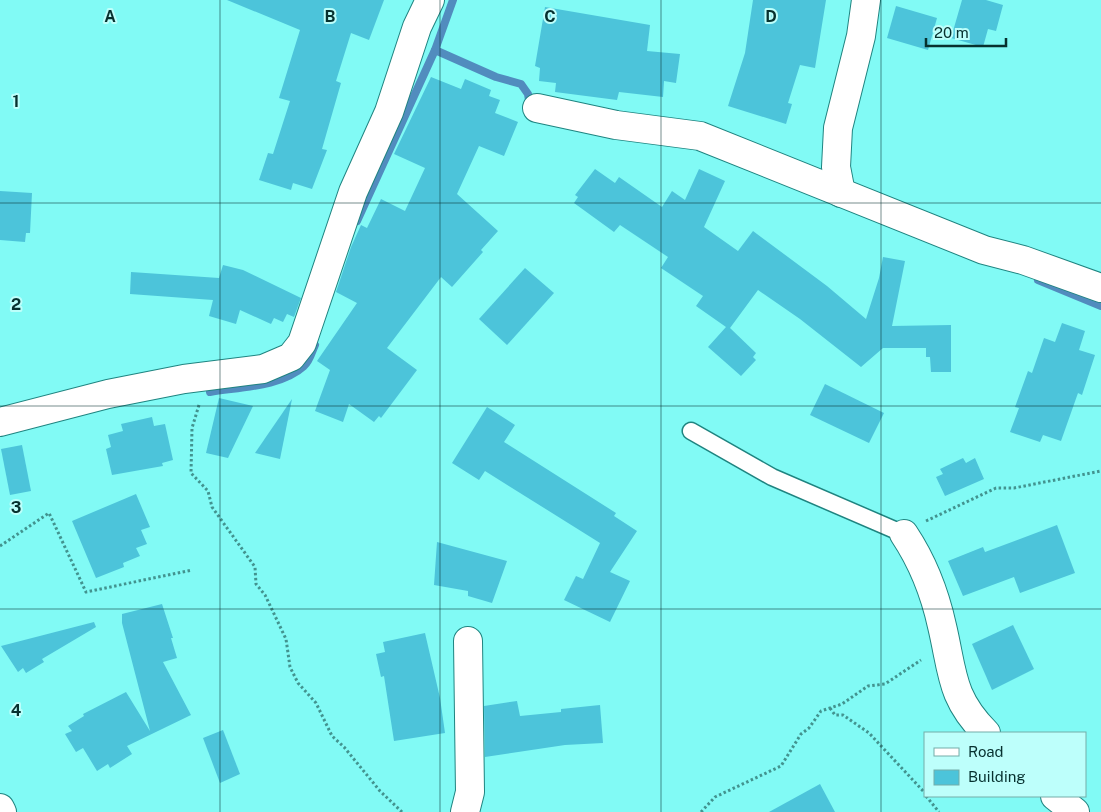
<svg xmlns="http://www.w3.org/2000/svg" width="1101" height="812" font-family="'Public Sans',sans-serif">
<rect width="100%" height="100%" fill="#81faf5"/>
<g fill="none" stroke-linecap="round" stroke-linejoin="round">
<!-- stream -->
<g stroke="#518cbe" stroke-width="8">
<path d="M435,50L496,77L521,84L528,94L530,107"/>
<path d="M357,221L435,50L453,0"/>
<path d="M1038,280L1101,306"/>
<path d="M210,392C239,387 281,387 304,366C310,361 312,351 315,345"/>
</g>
</g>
<!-- building -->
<g fill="#4cc4da">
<path d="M227,0H384L369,40L351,33L336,81L341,83L322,149L327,150L312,189L293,183L291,190L259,180L268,153L273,154L290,101L279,98L300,30Z"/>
<path d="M753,0H826L815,68L800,65L788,103L792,104L786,124L728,106L745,53Z"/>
<path d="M962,0H986L1003,5L996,31L988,29L983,47L951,38Z"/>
<path d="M896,6L937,18L928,50L887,38Z"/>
<path d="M545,7L650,25L647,51L680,54L676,83L664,81L663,97L619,92L617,100L555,92L556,83L539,81L540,68L535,66Z"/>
<path d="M431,77L461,89L465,79L491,90L489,96L500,100L495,113L518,122L504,156L479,146L457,194L498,231L481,250L483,252L452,287L441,277L387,348L417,370L381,418L379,416L374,422L349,404L343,422L315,411L330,370L317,361L357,303L336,292L351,247L361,225L367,228L381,199L405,211L425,168L394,154Z"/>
<path d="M595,169L615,183L619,177L662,207L672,191L685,200L699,169L725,181L704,227L738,251L753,231L827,286L866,319L879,278L883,257L905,261L892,326L951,325V372H931L930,357H926V348H883L861,367L800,319L758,290L730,328L756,353L753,357L756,360L741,376L708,347L726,327L696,306L703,296L661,268L668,257L620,225L614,232L574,203L578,197L575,195Z"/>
<path d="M0,191L32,193L30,233H26L25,242L0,240Z"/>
<path d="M223,265L243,270L301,298L294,317L287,314L283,322L274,318L271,324L240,310L236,324L209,316L213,300L130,294L131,272L219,278Z"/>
<path d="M525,268L554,293L507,345L479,319Z"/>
<path d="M1062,323L1085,331L1079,350L1095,355L1082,395L1078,393L1061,441L1043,435L1040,442L1010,432L1019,408L1015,407L1028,371L1032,373L1044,338L1055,342Z"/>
<path d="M825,384L884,413L869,443L810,415Z"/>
<path d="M219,398L253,406L228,458L206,453Z"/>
<path d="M292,399L280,459L255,453Z"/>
<path d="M487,407L515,425L504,442L616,513L614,516L637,531L610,572L630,581L610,622L564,600L576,576L583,579L600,543L485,471L479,480L452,463Z"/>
<path d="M152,417L154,426L165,424L173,460L162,463L163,466L112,475L106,449L111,447L108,435L123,431L121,424Z"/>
<path d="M22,445L31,491L10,495L1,449Z"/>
<path d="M963,458L966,463L975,458L984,479L945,496L936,477L943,474L940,469Z"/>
<path d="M136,494L150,527L141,530L147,544L136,548L140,556L123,563L124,567L96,578L72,521Z"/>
<path d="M1057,525L1075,573L1020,593L1014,577L963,596L948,561L983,547L985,552Z"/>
<path d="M437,542L507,561L492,603L468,596V591L434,585Z"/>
<path d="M162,604L173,638H171L177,658L163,662L191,715L127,746L132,754L110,768L108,764L97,771L83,748L76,752L65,734L72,731L68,726L84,716L83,714L126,692L150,731L122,623V614Z"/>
<path d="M94,622L96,627L42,659L44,662L26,673L23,668L18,672L1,646Z"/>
<path d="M1013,625L1034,669L992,690L972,644Z"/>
<path d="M425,633L440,698L445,733L394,741L384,676L381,677L376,654L385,652L383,642Z"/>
<path d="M517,701L520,716L561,712V709L600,705L603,743L565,745L485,757L484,706Z"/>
<path d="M223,730L240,774L220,783L203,738Z"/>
<path d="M820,784L835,812H769Z"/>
</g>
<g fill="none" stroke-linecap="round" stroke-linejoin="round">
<defs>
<path id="lane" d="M691,431L772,477L904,534"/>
<g id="street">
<path d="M537,108L616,125L700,136L984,250L1023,260L1101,288"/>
<path d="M841,193L836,167L838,128L861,36L866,0"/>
<path d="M0,422L108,394L184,379L263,369L291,357L302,343L353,192L389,112L417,27L430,0"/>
<path d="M904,534C922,561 935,594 942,626C953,672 950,697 986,733"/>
<path d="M1055,796L1075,812"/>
<path d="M0,808L2,812"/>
<path d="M465,812L470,792L468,641"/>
</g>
</defs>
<!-- lane casing -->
<use href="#lane" stroke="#1f8480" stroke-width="19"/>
<!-- street casing -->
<use href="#street" stroke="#1f8480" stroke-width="30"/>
<!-- path -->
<g stroke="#42938f" stroke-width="3" stroke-dasharray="2.5 2.5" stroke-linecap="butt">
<path d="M199,405L192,428L191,473L208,491L212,507L255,567L256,584L265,595L286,639L290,667L298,683L316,703L332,736L344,747L380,791L402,812"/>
<path d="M926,521L996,488H1014L1101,471"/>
<path d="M0,546L49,513L86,592L192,570"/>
<path d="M830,708L835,715H843L869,733L925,793"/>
<path d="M926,796L939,812"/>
<path d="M701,812L715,797L781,766L801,734L809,728L821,711L842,704L868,686L885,684L921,660"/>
</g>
<!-- lane -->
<use href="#lane" stroke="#fff" stroke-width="16"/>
<!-- street -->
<use href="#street" stroke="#fff" stroke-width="28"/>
</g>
<!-- grid -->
<path fill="none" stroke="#07312f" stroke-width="1" stroke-opacity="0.55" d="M220,0V812M440,0V812M661,0V812M881,0V812M0,203H1101M0,406H1101M0,609H1101"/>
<g font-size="16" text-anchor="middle" font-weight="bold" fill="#07312f" stroke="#bdfffb" stroke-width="4" stroke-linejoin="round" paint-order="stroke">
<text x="110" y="22">A</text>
<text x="330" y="22">B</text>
<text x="550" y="22">C</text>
<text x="771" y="22">D</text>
<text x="16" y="107">1</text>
<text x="16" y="310">2</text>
<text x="16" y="513">3</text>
<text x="16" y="716">4</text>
</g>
<!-- legend -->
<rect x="924" y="732" width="162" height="65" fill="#bdfffb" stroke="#74ada9"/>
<rect x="934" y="748" width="25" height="8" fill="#ffffff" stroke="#74ada9"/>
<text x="968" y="757" font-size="15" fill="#07312f">Road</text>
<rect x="934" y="770" width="25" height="15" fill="#4cc4da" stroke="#74ada9"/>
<text x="968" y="782" font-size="15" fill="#07312f">Building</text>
<!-- scale -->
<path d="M926 38v8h80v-8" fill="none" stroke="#07312f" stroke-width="2.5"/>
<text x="934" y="38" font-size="15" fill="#07312f" stroke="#bdfffb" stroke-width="4" paint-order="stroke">20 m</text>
</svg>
